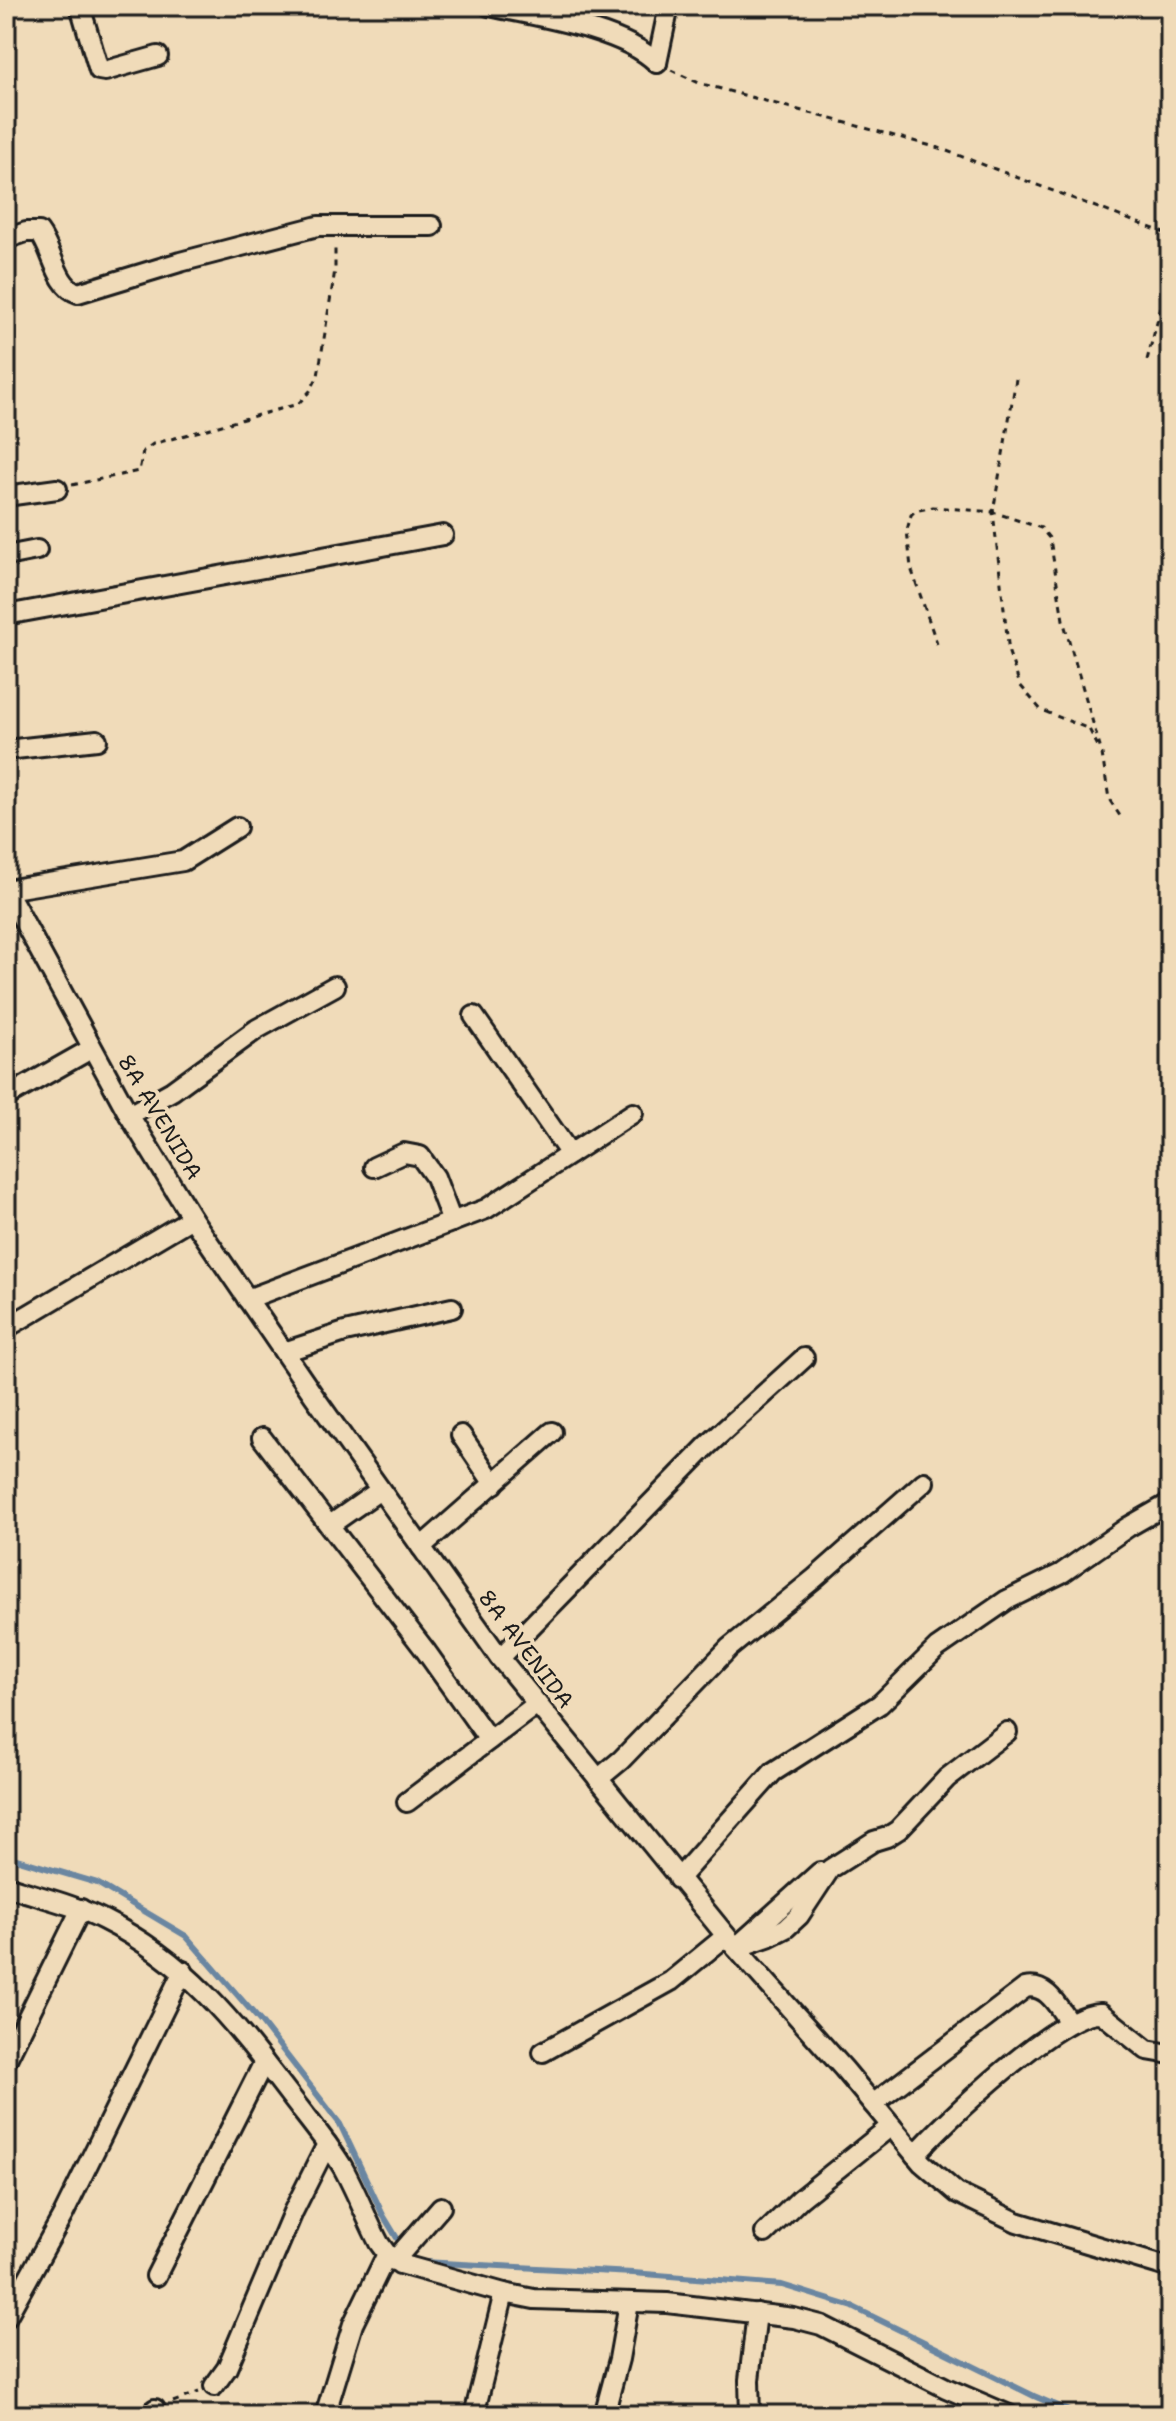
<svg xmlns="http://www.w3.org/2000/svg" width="1176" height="2421" font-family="'Shantell Sans',sans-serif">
<rect width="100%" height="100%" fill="#f0dbb9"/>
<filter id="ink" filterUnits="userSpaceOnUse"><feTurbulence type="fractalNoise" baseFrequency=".0125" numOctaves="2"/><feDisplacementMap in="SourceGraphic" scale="16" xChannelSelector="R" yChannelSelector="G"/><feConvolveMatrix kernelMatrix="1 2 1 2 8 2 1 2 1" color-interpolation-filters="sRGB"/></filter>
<g filter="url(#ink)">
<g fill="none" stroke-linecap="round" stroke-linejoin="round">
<!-- stream -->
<g stroke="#6a86a1" stroke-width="6">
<path d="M6,1856L97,1883L186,1936L261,2022L340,2124L383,2215L403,2248"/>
<path d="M423,2262L633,2273L782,2285L853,2307L1034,2396L1078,2415"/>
</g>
<defs>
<g id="minor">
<path d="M80,6L99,70L105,71L158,56"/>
<path d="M489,6C536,16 623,29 657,63"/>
<path d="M657,63L669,6"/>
<path d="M6,239L26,232H39C53,250 56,286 78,293L180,262L318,226H432"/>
<path d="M6,496L57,489"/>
<path d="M6,556L37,550"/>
<path d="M6,615L443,535"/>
<path d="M6,750L97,740"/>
<path d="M6,889L129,1115L192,1218L314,1396L500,1658L736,1948L844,2069L922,2163L957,2193L1017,2222L1170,2268"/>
<path d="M6,890L183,861L237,827"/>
<path d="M474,1016L570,1154"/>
<path d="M6,1097L91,1049"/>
<path d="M129,1115L172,1091L257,1029L335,986"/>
<path d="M374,1167L404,1153L420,1156L435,1177L452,1222"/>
<path d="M247,1299L486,1209L633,1113"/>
<path d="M6,1328L192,1218"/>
<path d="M284,1352L345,1332L452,1308"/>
<path d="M461,1435L494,1484"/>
<path d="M262,1438L425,1650L489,1740"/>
<path d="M330,1525L380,1490"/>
<path d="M421,1547L552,1432"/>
<path d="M500,1658L707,1446L804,1358"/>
<path d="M598,1779L621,1760L729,1648L815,1578L924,1482"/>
<path d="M407,1802L537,1704"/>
<path d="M678,1879L773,1772L880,1704L937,1648L1007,1600L1062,1573L1128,1527L1170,1503"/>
<path d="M6,1886C39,1897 73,1904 104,1920C186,1961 233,2021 288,2093C306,2117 326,2140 342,2166C356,2191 366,2218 379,2243L387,2254L400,2264L504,2293L534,2299L667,2303L794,2318L821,2325L946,2388L1009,2415"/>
<path d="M741,1943L820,1872"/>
<path d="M736,1948L768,1937L786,1928L799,1916L830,1869L874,1841L887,1837L898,1830L947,1778L1007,1732"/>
<path d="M543,2052L671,1981L726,1936"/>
<path d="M6,2061L81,1909"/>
<path d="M873,2104L1025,1988C1047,1983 1058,2007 1069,2022"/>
<path d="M915,2155C943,2123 1062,2009 1101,2013L1147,2050L1170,2054"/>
<path d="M765,2233L800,2199L891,2126"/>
<path d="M394,2261L441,2207"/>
<path d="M156,2276L264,2062"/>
<path d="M6,2318L63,2215L183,1971"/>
<path d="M214,2386L227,2368L293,2212L327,2144"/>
<path d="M153,2415L155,2409"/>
<path d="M325,2415L353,2324L387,2254"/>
<path d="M474,2415L504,2293"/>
<path d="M604,2415L619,2359L629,2303"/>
<path d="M750,2415L749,2380L757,2313"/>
</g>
</defs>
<!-- minor casing -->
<use href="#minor" stroke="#1c1c1c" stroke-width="24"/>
<!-- path -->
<g stroke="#1c1c1c" stroke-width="3" stroke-dasharray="6 6" stroke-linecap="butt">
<path d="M671,70L699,83L939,148L1170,235"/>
<path d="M1147,360L1170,274"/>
<path d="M1016,379L993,512L1009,653L1020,685L1041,710L1089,729L1099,748"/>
<path d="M72,485L139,471L143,451L153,444L298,404L310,391L318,376L335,270V244"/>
<path d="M937,644L911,568L907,530L911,515L915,511L933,507L993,512L1041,528L1050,539L1063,620L1102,754L1109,799L1122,819"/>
<path d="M173,2402L199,2392"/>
<path d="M123,2415L135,2413"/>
</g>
<!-- minor -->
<use href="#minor" stroke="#f0dbb9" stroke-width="18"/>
</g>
</g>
<g text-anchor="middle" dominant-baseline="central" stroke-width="8" stroke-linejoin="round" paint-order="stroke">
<!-- street labels -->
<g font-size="22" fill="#1c1c1c" stroke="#f0dbb9">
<text transform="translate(160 1117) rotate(59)">8A AVENIDA</text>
<text transform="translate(526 1649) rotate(53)">8A AVENIDA</text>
</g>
</g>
<!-- margin -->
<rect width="1176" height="2421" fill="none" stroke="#f0dbb9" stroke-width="32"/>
<rect x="16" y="16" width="1144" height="2389" fill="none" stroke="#1c1c1c" stroke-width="3" filter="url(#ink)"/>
</svg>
